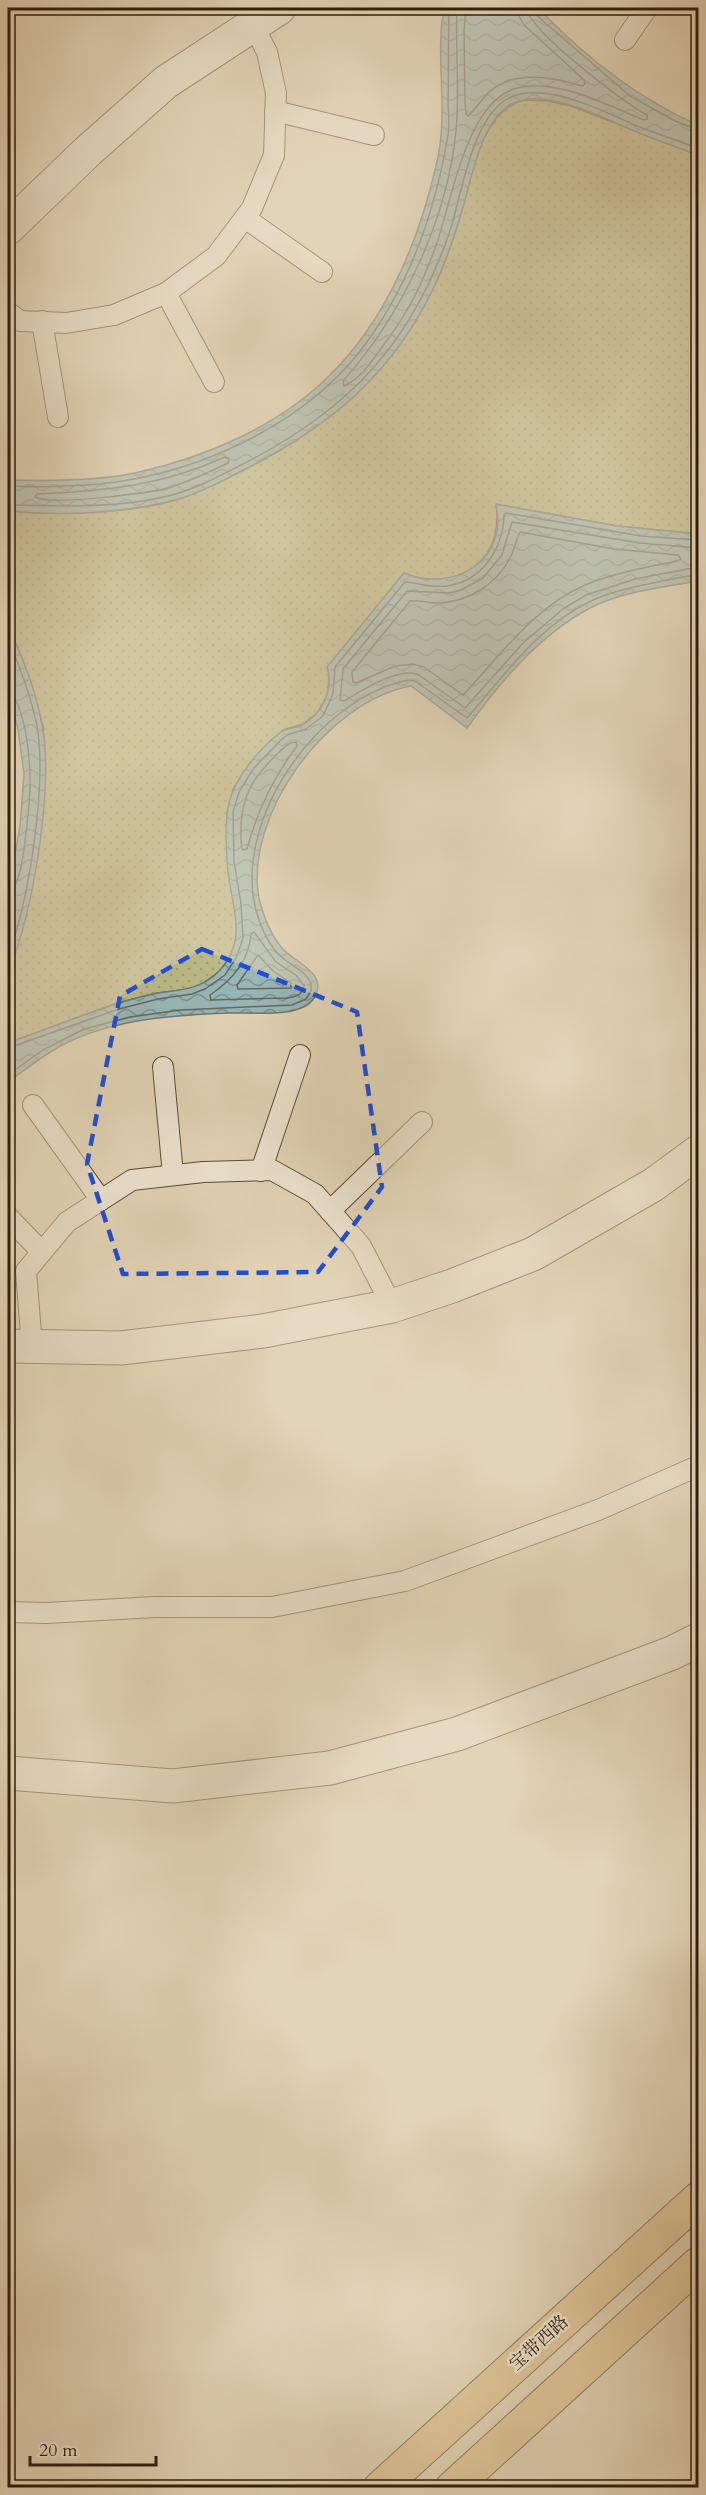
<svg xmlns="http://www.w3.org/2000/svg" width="706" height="2495" font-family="Cardo,'Noto Serif SC',serif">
<defs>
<pattern id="park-dots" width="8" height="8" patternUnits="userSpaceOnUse" patternTransform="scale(1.5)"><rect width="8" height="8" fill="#bcba88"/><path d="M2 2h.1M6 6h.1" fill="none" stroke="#a29f74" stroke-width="1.8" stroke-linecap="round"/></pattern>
<pattern id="water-waves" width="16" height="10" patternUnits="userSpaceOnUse" patternTransform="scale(1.5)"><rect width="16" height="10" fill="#98b6b7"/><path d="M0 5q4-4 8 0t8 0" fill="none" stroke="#7c9393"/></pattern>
</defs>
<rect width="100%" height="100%" fill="#e2d4b6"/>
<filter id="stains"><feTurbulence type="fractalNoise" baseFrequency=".00333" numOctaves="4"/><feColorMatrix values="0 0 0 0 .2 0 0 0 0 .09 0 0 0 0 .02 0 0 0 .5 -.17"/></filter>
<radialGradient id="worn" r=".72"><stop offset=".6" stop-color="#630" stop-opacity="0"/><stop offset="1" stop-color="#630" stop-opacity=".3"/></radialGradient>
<!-- park -->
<path fill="url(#park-dots)" stroke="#756c4a" stroke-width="1.5" d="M524,100L548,101L571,106L698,155V534L617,526L496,505C504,564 456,593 403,574L329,671L328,693L318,712L303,724L283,730L249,764L233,789L227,812V838L228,871L235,905L237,937L231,955L220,971L202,984L190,989L157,993L117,1003L8,1043V973L22,931L36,865L44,793L45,748L43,726L23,660L8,625V511C56,515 129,514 175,500C199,493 223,480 246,469C319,432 382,383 422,310C436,286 447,258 456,231C469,191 477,112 524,100Z"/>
<!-- water -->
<g fill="url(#water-waves)" stroke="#6e7972" stroke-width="1.5">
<path d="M444,8H538C585,57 636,98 698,125V155C680,148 661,142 642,134C608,121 554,89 516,102C481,114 471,183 461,214C454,237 446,260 436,283C393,374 332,425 243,470C221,482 196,495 172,501C119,513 61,516 8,511V480C46,481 101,481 139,472C206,457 278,426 328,377C387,320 421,237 438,157C448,107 435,57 444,8Z"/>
<path d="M496,504L617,526L698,534V581C664,587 624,591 592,607C541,633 500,682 467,728L411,686C328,701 244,814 259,898C263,916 270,933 281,947C293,962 330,973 314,998C301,1019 251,1012 228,1013C175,1015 117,1019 68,1042C46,1053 27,1068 8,1082V1043C43,1031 78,1016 114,1005C128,1000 143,996 158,993C181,990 203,989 220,970C248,940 232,907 228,872C226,847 223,814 233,791C243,769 262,746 281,732C287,728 296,728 302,725C323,714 334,689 327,667L404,573C452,593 509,562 496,504Z"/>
<path d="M8,625C22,657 36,690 42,725C54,790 33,912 8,973V894L20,826L24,774L18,729L8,694Z"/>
</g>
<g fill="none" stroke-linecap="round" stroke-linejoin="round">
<!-- shore -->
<g stroke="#636a61" stroke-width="1.5">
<path d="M457,8C455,48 460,90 456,131C447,221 402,315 343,381L344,386C363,378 378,352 390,336C409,311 423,281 434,251C452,206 465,95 522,87C564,81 606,105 644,120L647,119V115C624,103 528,30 527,8"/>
<path d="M466,8L464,30L465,103L466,114L468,116C476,109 482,99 490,91C515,70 553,77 582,86L585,84L584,80L524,25L519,16L518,8"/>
<path d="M534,8L535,13L543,21L630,96L675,121L698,130"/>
<path d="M225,457L229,459L228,463C210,472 191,480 172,487C153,493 49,506 35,497L37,494C106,491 161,486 225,457Z"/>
<path d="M8,486C44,488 103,486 139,478C219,462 305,419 357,355C407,292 435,213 448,135C450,123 448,110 448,98C449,68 448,38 449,8"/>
<path d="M8,505C62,506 118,509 172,495C198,488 223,474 247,462C351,408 412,342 450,231C462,194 472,114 511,97C549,81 608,114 642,128C661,135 680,142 698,148"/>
<path d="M520,532L614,549L678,555L681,559L678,561C647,567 615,573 585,585C534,607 500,656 463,695L424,667L413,664L395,666L356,683L353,682L352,672L410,601C419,600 429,603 438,603C468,602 496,585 510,558C514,550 516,540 520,532Z"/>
<path d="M698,548L640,543L512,522L502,555L483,578L461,590L449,593L407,591L343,669L340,700L344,701C361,691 399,666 419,675L465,708L523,643L563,609L586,595L635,579L698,567"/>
<path d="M8,639C20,667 31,696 37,726C47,787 29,899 8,957"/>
<path d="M8,695L14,697C26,719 29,750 30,774C31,792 24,872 15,885C13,889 11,888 8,888"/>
<path d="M296,742L297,746C273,778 257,811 247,849L243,850C240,844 241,835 241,827C242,794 254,777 277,754C283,749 288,742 296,742Z"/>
<path d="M254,932L276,962L297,976L304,986C303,995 295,997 287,998L211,1000L210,995C231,981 249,961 251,934Z"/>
<path d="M258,955L273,971L291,983V988L238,989L237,985Z"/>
<path d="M8,1048L119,1009L158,999L192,994L205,989L225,975L236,958L243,938L241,904L234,861L233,812L239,792L254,768L281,740L287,735L306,729L323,716L333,694L335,667L405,582C419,583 432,588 447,586C483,581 503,548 504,515L506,513L641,536L698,540"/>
<path d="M8,1075L43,1050L84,1029L130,1017L181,1010L292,1005L306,999L311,991V983C305,971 294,967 284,959C272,950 263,932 258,917C228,825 317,697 409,680L415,681L467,718C504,676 538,626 591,601C610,592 632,587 653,583C668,580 683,576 698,575"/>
</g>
<defs>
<g id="lane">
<path d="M625,40L647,8"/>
<path d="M275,111L374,135"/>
<path d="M245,218L322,272"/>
<path d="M166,293L214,382"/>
<path d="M8,312L20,321L66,323L114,315L166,293L216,256L252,208L274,155L276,93L267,52L253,25"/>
<path d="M42,321L58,417"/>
<path d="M163,1067L173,1175"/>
<path d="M33,1105L101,1200"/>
<path d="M261,1171L300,1055"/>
<path d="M330,1211L422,1122"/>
<path d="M8,1217L42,1252"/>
<path d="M32,1347L26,1271L67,1222L132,1180L203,1172L272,1170L315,1194L361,1246L392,1306"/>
<path d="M8,1612L47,1613L155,1607H272L405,1581L598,1510L698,1466"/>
</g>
<g id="street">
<path d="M8,228L88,151L166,82L279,8"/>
<path d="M8,1346L121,1348L263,1331L392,1306L452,1286L533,1254L653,1185L698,1152"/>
<path d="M8,1773L173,1786L330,1768L457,1734L672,1653L698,1640"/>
</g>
<g id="primary">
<path d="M380,2488L698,2199"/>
<path d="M452,2488L698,2264"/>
</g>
</defs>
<!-- lane casing -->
<use href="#lane" stroke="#5b4b36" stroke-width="22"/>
<!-- street casing -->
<use href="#street" stroke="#5b4b36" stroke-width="35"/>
<!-- primary casing -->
<use href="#primary" stroke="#2e1d0b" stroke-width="35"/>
<!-- lane -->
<use href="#lane" stroke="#ece3d0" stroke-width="20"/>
<!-- street -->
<use href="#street" stroke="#ece3d0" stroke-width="33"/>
<!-- primary -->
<use href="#primary" stroke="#e1ba7b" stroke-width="33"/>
</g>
<!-- marked area -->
<path d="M0 0H706V2495H0ZM202,949L357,1012L382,1187L318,1272L123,1274L87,1164L120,996Z" fill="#e2d4b6" fill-opacity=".55" fill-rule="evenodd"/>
<path fill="none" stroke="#1d4ed8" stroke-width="4.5" stroke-dasharray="12 8" stroke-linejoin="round" d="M202,949L357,1012L382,1187L318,1272L123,1274L87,1164L120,996Z"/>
<g text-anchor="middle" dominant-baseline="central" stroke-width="5" stroke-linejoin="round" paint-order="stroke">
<!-- street labels -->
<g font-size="18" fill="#2e1d0b" stroke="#ece3d0">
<text transform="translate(539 2343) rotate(-42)">宝带西路</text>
</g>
</g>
<!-- margin -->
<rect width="706" height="2495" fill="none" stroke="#e2d4b6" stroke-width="30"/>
<rect x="9" y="9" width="688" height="2477" fill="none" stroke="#2e1d0b" stroke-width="3"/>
<rect x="15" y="15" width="676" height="2465" fill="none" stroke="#2e1d0b" stroke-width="1.5"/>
<!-- scale -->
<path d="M30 2456v9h126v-9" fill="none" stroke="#2e1d0b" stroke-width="3"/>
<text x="39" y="2456" font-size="18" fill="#2e1d0b" stroke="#ece3d0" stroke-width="4.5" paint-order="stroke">20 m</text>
<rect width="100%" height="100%" filter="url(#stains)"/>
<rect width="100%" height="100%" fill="url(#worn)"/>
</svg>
